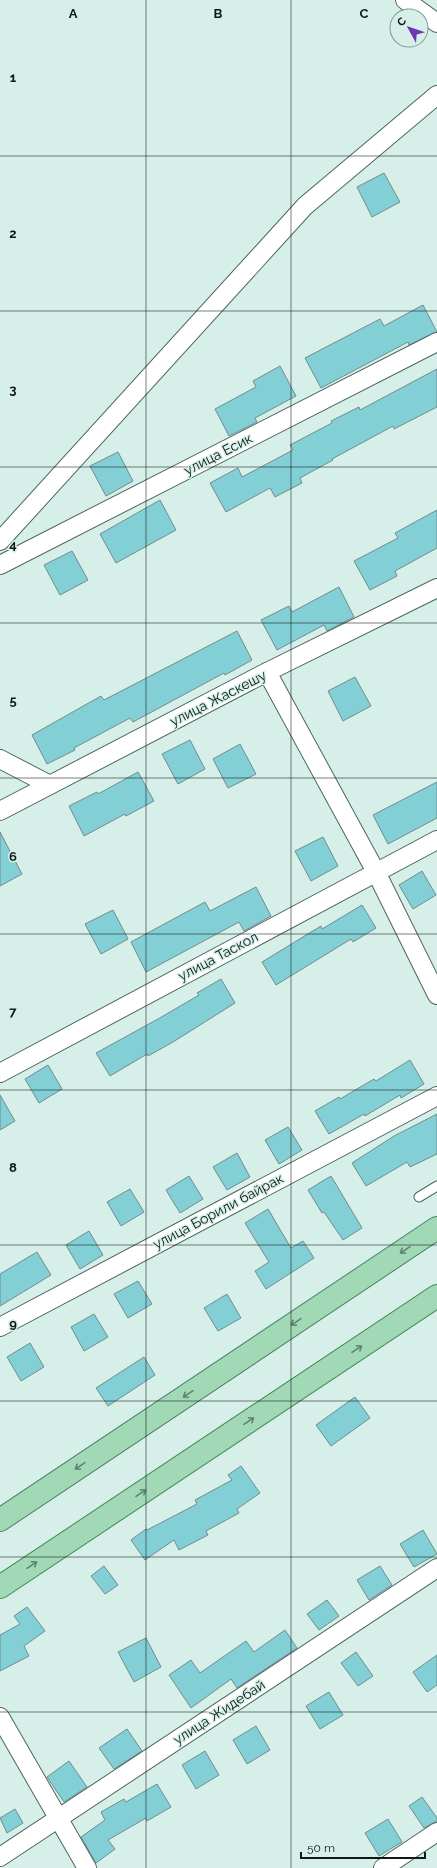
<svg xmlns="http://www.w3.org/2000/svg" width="437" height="1868" font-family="Raleway,sans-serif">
<rect width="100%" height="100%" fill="#d6efe9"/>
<!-- building -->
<g fill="#82cfd5" stroke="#738c8e">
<path d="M384,173L400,202L372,217L357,187Z"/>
<path d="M423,305L437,332L409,345L408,342L321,388L305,358L380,319L384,326Z"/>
<path d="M280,366L296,396L255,418L257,422L229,436L215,409L256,387L253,381Z"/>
<path d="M437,369V407L394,429L393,426L332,459L333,460L300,478L302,483L275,497L270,488L226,512L210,483L238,468L242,477L293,450L290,445L332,423L331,421L359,407L360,410Z"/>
<path d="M118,452L133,481L106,496L90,466Z"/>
<path d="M160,500L176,530L116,563L100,534Z"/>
<path d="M437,510V548L395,571L397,576L370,590L354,561L398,538L395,533Z"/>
<path d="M72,551L88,580L60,595L44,565Z"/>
<path d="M339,587L354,617L327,631L324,625L277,650L261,620L289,606L292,612Z"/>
<path d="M237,631L252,660L225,675L224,673L133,722L130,718L74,748L75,750L47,764L32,735L101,696L104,700Z"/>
<path d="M355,677L371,706L343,721L328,691Z"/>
<path d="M190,740L205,769L178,784L162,754Z"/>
<path d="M240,744L256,774L228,788L213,759Z"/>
<path d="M138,772L154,801L126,816L125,814L84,836L69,806L97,792L98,794Z"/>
<path d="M437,782V818L388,844L373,815Z"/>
<path d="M0,832L22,874L0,886Z"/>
<path d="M323,837L338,866L311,881L295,851Z"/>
<path d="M422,871L436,895L413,909L399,885Z"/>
<path d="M256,887L271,916L244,931L239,922L146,972L131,942L205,902L210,911Z"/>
<path d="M362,905L376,928L353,942L351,939L276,985L262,962L321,926L322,929Z"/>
<path d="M113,910L128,939L101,954L85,924Z"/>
<path d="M221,979L235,1003L173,1042L148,1056L147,1054L110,1076L96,1053L158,1019L199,995L197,993Z"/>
<path d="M410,1060L424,1084L401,1098L400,1095L365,1116L364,1114L329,1134L315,1111L339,1097L340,1099L374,1079L376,1081Z"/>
<path d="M48,1065L62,1089L39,1103L25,1079Z"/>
<path d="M0,1095L15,1121L0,1130Z"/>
<path d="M437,1114V1154L410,1167L407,1162L366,1186L352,1163L394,1136Z"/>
<path d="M288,1127L302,1150L279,1164L265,1140Z"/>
<path d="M237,1153L250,1177L227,1190L213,1167Z"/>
<path d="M189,1176L203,1199L180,1213L166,1190Z"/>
<path d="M331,1176L362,1228L343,1240L324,1212L322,1213L308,1190Z"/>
<path d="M130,1189L144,1212L121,1226L107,1202Z"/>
<path d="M268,1209L291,1248L303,1241L314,1258L266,1289L255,1271L269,1262L245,1223Z"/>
<path d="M89,1231L103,1255L80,1269L66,1245Z"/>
<path d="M37,1252L51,1275L0,1306V1274Z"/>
<path d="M138,1281L152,1304L128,1318L114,1294Z"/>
<path d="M227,1294L241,1318L218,1331L204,1308Z"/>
<path d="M94,1314L108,1337L84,1351L71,1327Z"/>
<path d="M30,1343L44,1367L21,1381L7,1357Z"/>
<path d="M144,1357L155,1375L108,1406L96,1388Z"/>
<path d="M355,1397L370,1418L331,1446L316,1425Z"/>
<path d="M241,1466L260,1493L237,1509L239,1513L206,1531L208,1535L179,1550L174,1540L145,1560L131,1540L146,1529L147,1530L197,1504L195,1500L232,1480L228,1475Z"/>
<path d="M423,1530L437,1554L414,1567L400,1544Z"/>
<path d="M104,1566L118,1585L105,1594L91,1576Z"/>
<path d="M380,1566L392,1585L369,1600L357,1580Z"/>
<path d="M327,1600L339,1616L319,1630L307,1614Z"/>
<path d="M27,1607L45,1631L24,1646L29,1656L0,1671V1635L20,1624L14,1616Z"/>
<path d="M285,1630L297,1648L237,1688L231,1679L191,1708L169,1675L191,1660L200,1673L246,1641L254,1652Z"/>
<path d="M146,1638L161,1667L134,1682L118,1652Z"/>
<path d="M356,1652L373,1676L358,1686L341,1663Z"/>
<path d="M437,1655V1685L427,1692L413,1672Z"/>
<path d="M329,1692L343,1715L320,1729L306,1706Z"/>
<path d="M256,1726L270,1750L247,1764L233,1740Z"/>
<path d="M127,1729L142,1751L114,1769L99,1748Z"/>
<path d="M205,1751L219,1775L196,1789L182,1765Z"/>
<path d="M69,1761L87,1787L64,1802L47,1777Z"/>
<path d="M157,1784L171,1807L147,1821L146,1818L108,1840L115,1849L96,1863L81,1837L105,1820L101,1812L124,1799L126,1802Z"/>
<path d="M422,1797L437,1818V1821L424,1828L409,1806Z"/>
<path d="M15,1809L23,1823L7,1833L0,1818Z"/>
<path d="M388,1819L402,1842L379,1856L365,1833Z"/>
</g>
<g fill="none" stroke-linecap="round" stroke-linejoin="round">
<defs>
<path id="service" d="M419,1197L437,1186"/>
<g id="minor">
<path d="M405,0L437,23"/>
<path d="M0,541L305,206L437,95"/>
<path d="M0,565L437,342"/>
<path d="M267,672L376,872L437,995"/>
<path d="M0,759L50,785"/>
<path d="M0,811L267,672L437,588"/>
<path d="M0,1073L437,840"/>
<path d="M0,1327L437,1096"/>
<path d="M0,1717L87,1868"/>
<path d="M0,1857L437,1568"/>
<path d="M383,1868L437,1832"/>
</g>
<g id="primary">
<path d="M0,1520L437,1228"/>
<path d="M0,1587L437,1296"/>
</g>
</defs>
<!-- service casing -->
<use href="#service" stroke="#4e655f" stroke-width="11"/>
<!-- minor casing -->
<use href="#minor" stroke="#4e655f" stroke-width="20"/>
<!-- primary casing -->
<use href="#primary" stroke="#45855e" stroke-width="24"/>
<!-- service -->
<use href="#service" stroke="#fff" stroke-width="9"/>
<!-- minor -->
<use href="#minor" stroke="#fff" stroke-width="18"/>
<!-- primary -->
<use href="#primary" stroke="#a1d9b6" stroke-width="22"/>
</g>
<!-- one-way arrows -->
<defs><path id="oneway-shaft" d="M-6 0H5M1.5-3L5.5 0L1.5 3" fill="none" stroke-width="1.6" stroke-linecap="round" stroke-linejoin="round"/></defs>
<g stroke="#5f826e">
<use href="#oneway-shaft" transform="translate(405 1250) rotate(146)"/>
<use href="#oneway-shaft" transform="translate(296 1322) rotate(146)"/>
<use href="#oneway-shaft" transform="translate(357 1349) rotate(-34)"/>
<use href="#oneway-shaft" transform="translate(188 1394) rotate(146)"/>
<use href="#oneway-shaft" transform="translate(249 1421) rotate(-34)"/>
<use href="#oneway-shaft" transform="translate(80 1466) rotate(146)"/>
<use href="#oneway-shaft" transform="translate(141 1493) rotate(-34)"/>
<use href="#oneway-shaft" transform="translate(32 1565) rotate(-34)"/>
</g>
<!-- grid -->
<path fill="none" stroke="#0f1816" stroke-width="1" stroke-opacity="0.55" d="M146,0V1868M291,0V1868M0,156H437M0,311H437M0,467H437M0,623H437M0,778H437M0,934H437M0,1090H437M0,1245H437M0,1401H437M0,1557H437M0,1712H437"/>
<g text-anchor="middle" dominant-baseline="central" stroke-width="3" stroke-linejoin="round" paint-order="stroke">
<!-- street labels -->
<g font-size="14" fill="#0f1816" stroke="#d6efe9">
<text transform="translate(218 454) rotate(-27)">улица Есик</text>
<text transform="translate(218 698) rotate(-27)">улица Жаскешу</text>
<text transform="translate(218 956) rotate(-28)">улица Таскол</text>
<text transform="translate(218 1211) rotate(-28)">улица Борили байрак</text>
<text transform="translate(219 1712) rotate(-33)">улица Жидебай</text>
</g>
</g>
<g font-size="13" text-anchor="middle" font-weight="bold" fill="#0f1816" stroke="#d6efe9" stroke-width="3" stroke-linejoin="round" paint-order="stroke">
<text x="73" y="18">A</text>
<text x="218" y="18">B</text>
<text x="364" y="18">C</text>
<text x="13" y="82">1</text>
<text x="13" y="238">2</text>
<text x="13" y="394">3</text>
<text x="13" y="549">4</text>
<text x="13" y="705">5</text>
<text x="13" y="861">6</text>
<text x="13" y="1016">7</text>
<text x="13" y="1172">8</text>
<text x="13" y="1328">9</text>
</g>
<!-- north arrow -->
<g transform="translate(409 28) rotate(310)"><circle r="19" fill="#d6efe9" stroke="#869995"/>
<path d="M0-3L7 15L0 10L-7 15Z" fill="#6938af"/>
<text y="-6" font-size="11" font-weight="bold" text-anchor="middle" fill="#0f1816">С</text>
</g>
<!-- scale -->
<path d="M301 1852v6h124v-6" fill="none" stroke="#0f1816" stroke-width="2"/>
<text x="307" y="1852" font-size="12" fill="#0f1816" stroke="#d6efe9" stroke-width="3" paint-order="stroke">50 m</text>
</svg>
